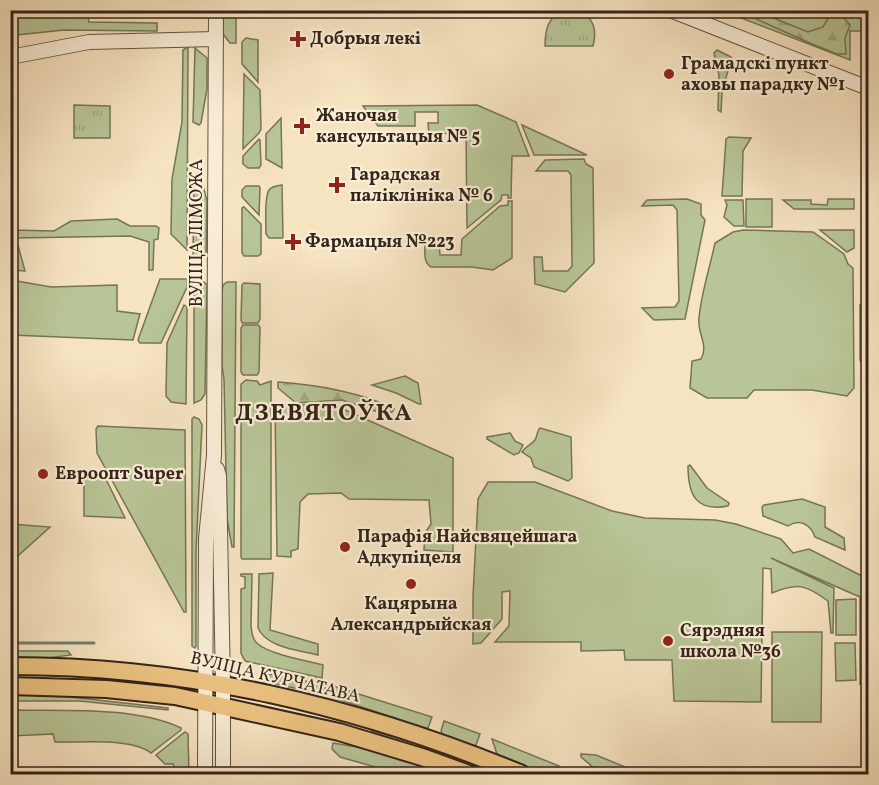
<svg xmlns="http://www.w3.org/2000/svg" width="879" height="785" font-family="Vollkorn,serif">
<defs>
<pattern id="forest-firs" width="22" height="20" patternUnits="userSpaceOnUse" patternTransform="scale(1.5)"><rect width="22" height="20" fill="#b8c596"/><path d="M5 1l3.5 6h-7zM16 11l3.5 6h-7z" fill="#9fa981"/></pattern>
<pattern id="park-tufts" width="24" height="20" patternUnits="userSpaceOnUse" patternTransform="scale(1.5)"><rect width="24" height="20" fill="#b8c596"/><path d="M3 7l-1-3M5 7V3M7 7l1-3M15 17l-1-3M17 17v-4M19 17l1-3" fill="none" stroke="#9fa981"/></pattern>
</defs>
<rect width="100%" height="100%" fill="#f6e3c0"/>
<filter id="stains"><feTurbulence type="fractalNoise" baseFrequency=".00333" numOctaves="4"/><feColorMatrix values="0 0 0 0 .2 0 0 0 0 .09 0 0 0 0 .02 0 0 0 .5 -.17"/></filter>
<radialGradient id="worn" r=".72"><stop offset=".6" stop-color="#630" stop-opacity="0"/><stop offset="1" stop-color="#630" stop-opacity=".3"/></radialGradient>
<!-- grass -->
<g fill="#b8c596" stroke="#767458" stroke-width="1.5">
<path d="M10,11H87L89,22L157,23V31L64,30L17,35L11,30Z"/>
<path d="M223,11H236V43H230L223,34Z"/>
<path d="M723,11H868V31H850V60Z"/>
<path d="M246,38L258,40V82L242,64V42Z"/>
<path d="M188,47L187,249V250L171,234L172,179L182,122L183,50Z"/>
<path d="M195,48L207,58V89L201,123L199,125L193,122Z"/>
<path d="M717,50L731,57V59L722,93L721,112L718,110L719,75L714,53Z"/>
<path d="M244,74L260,90L261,129L259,133L243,149Z"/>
<path d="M477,105L516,122L529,156H512L511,198H508V195H502L501,200L467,228L466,133L429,134L428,123H438V112H415V126H378L363,106Z"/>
<path d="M281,118L282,168L266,159V134Z"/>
<path d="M522,125L587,155H534Z"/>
<path d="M729,137L751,138L743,151L742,196H722L726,139Z"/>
<path d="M259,139L260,140L261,165L259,168H248L243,164V156Z"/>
<path d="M584,159L586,164L593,168L594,263L565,292L535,284L534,257H542L543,271H568L572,266L571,175L568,171H536L545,160Z"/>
<path d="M198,173L200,174L207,201L206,257L193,256L194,178Z"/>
<path d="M282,185L283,238H269L266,234C266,225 264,198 269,190C272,186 278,186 282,185Z"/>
<path d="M246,186H259L260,188L259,215L242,197V190Z"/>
<path d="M687,199L701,204V215L705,220L685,319L654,320L642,308L675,307L679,301L677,210L673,205L642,206L647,200Z"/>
<rect x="746" y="199" width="26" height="28"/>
<path d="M828,199H854V209H794L783,200H811V204L827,205Z"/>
<path d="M725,200H743L744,226H734L724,217L727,205Z"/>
<path d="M508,201H512V258L493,270L472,267H431C423,262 425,252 425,243H439L440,255H461L462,239L500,206L508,205Z"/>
<path d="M244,207L261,224V254L258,256H244L242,253V208Z"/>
<path d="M117,219L130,226H156L159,228L158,239L154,240L153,270H149V242L130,236L16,238L25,271L11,270V230L54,231L71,221Z"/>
<path d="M743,230L813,232L844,254L848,264L853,268L854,388L847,396L812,390H754L747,398H707L690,388L692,361L701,359C709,344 697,334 699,318C701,294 710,267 715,243L733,232Z"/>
<path d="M820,230H854V248L847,252Z"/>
<path d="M160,279H187V287L161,343H140L138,340Z"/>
<path d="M194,279L203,281L207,285L205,394L201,400L194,403Z"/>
<path d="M11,280L51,287L117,285V311L140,314L133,340L11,335Z"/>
<path d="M227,282H236L234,547H232L227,519L224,379L222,366V292L223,285Z"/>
<path d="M244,283L260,284V319L258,323H242L241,320L242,285Z"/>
<path d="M862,304H868V378L860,360V305Z"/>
<path d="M184,305L187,307L186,404L171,402L166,396L167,343Z"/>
<path d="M243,325H258L260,327L259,372L257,375H243L241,372V328Z"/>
<path d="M405,376L418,383L421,404H419L396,393L372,385Z"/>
<path d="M246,380L257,381L260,385L271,381V559H242L241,557V384Z"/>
<path d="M275,405H334L453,458V552L424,550L425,533L431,524L429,500L349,499L341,493L308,494L300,502L298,549L291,551V557L277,556Z"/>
<path d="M194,417L199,419L202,425L196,551V646L195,648L192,646V419Z"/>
<path d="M98,426L185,430L186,612H184L97,453L96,429Z"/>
<path d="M540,428L571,437L572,478L568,481L534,467L531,458L522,452C526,446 531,445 535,440C538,435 536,432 540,428Z"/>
<path d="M510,433L515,441L523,445L519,453L514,455L487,439V437Z"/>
<path d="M690,465L707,488L729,503L728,506C696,512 688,495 688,466Z"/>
<path d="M84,469L99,474L103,473L125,518L84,516Z"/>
<path d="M488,482H535L612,511L645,518L715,520L736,524L781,539L793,553L809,549L868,579V670L860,685V597L771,558L834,588L833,633H831L828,601C806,585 798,582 772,593L771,569L763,568L761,702L674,701L672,660H625L624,650L581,651V642H495L509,626L510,591L502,592V619L481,643L473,644V597L478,499Z"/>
<path d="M802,499L825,507V527L844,538L845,550L815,537C811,525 800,518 788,526L763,516L762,507L764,505Z"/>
<path d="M11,524L50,527L11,562Z"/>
<path d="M273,573L270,630L318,644V655C299,650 267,648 258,628L259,574Z"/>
<path d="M241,574H252L251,626C252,633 252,639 258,644C269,654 307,661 323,665L322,678L245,661L241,653V589L245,588V577L241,576Z"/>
<path d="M856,599V635H836V600Z"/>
<path d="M772,632H822L821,722H772Z"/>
<path d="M835,643H855L856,680L836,681Z"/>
<path d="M11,651H68L71,655L39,659H11Z"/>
<path d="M268,674L326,685L325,695L263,681V678Z"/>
<path d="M333,686L432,717L428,728H424L335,698L332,695Z"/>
<path d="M11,695H53L168,708V710L79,701H11Z"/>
<path d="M11,710C61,711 135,706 181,728V730L151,753C131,737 80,743 55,742L53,734L11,736Z"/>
<path d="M444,721L480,734L476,745L472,746L444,736L441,731Z"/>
<path d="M372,731L429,747L500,774H489L428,751L372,734Z"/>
<path d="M185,732L188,734L189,774H177L173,764H165L156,755Z"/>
<path d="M492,739L559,766L556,774C535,774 514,764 497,754Z"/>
<path d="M333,743L369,749L445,774H400L340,757L332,749Z"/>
<path d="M581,754L596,755L642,774H601L581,757Z"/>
</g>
<!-- forest -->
<g fill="url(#forest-firs)" stroke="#767458" stroke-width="1.5">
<path d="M756,11L808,32L823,27L832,12L844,18L850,25L845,38L846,54H837L812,44L745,14Z"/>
<path d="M278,382C313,384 364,393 394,409L392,412L381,413L342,400L296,403L278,388Z"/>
</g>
<!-- park -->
<g fill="url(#park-tufts)" stroke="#767458" stroke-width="1.5">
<path d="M564,11C588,10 599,22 593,46H545C545,30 548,16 564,11Z"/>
<path d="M74,105L110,106V138H74Z"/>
</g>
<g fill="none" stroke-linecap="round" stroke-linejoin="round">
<!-- stream -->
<path stroke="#738074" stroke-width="3" d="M10,643H94"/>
<defs>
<g id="minor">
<path d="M670,10L868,88"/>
<path d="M10,57L89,42L216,39"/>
<path d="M217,469L219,476L223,684V774"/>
<path d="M205,774L206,539L214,455L216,10"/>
</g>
<g id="major">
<path d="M10,666C190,666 357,706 522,774"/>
<path d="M10,686L106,689L175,696L339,732L425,758L469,774"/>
</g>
</defs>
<!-- minor casing -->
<use href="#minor" stroke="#645443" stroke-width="16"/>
<!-- major casing -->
<use href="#major" stroke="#342419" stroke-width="20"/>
<!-- minor -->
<use href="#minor" stroke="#f9edd6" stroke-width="14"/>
<!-- major -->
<use href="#major" stroke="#ebc280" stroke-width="16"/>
</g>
<!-- markers -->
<g fill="#8f2418" stroke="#f9edd6" stroke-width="2">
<path d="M295 30h6v6h6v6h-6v6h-6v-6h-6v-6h6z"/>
<circle cx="669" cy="74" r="6"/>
<path d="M299 117h6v6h6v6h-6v6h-6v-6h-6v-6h6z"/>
<path d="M334 176h6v6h6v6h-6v6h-6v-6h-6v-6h6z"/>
<path d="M290 233h6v6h6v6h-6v6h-6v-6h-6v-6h6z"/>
<circle cx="43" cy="474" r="6"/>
<circle cx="345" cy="547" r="6"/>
<circle cx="411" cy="584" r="6"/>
<circle cx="668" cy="641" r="6"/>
</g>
<g text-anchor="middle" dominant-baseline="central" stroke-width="4.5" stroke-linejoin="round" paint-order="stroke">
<!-- poi labels -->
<g font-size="18" font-weight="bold" fill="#342419" stroke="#f9edd6" text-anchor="start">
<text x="310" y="39">Добрыя лекі</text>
<text x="681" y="64">Грамадскі пункт<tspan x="681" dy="21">аховы парадку №1</tspan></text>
<text x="316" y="116">Жаночая<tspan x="316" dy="21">кансультацыя № 5</tspan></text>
<text x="350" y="175">Гарадская<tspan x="350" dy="21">паліклініка № 6</tspan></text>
<text x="305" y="242">Фармацыя №223</text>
<text x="55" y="474">Евроопт Super</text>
<text x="357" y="537">Парафія Найсвяцейшага<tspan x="357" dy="21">Адкупіцеля</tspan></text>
<text x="411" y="604" text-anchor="middle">Кацярына<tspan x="411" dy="21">Александрыйская</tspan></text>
<text x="680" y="631">Сярэдняя<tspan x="680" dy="21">школа №36</tspan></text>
</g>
<!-- street labels -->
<g font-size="18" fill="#342419" stroke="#f9edd6">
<text transform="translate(197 233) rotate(-90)">ВУЛІЦА ЛІМОЖА</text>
<text transform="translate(275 678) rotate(13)">ВУЛІЦА КУРЧАТАВА</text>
</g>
<!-- district labels -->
<g font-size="24" font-weight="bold" letter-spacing="1.5" fill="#342419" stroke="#f9edd6">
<text x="324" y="414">ДЗЕВЯТОЎКА</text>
</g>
</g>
<!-- margin -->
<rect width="879" height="785" fill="none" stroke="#f6e3c0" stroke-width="36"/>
<rect x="12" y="12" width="855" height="761" fill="none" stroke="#342419" stroke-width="3"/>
<rect x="18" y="18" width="843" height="749" fill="none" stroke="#342419" stroke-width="1.5"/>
<rect width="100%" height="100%" filter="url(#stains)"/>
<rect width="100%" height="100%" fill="url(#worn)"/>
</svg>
